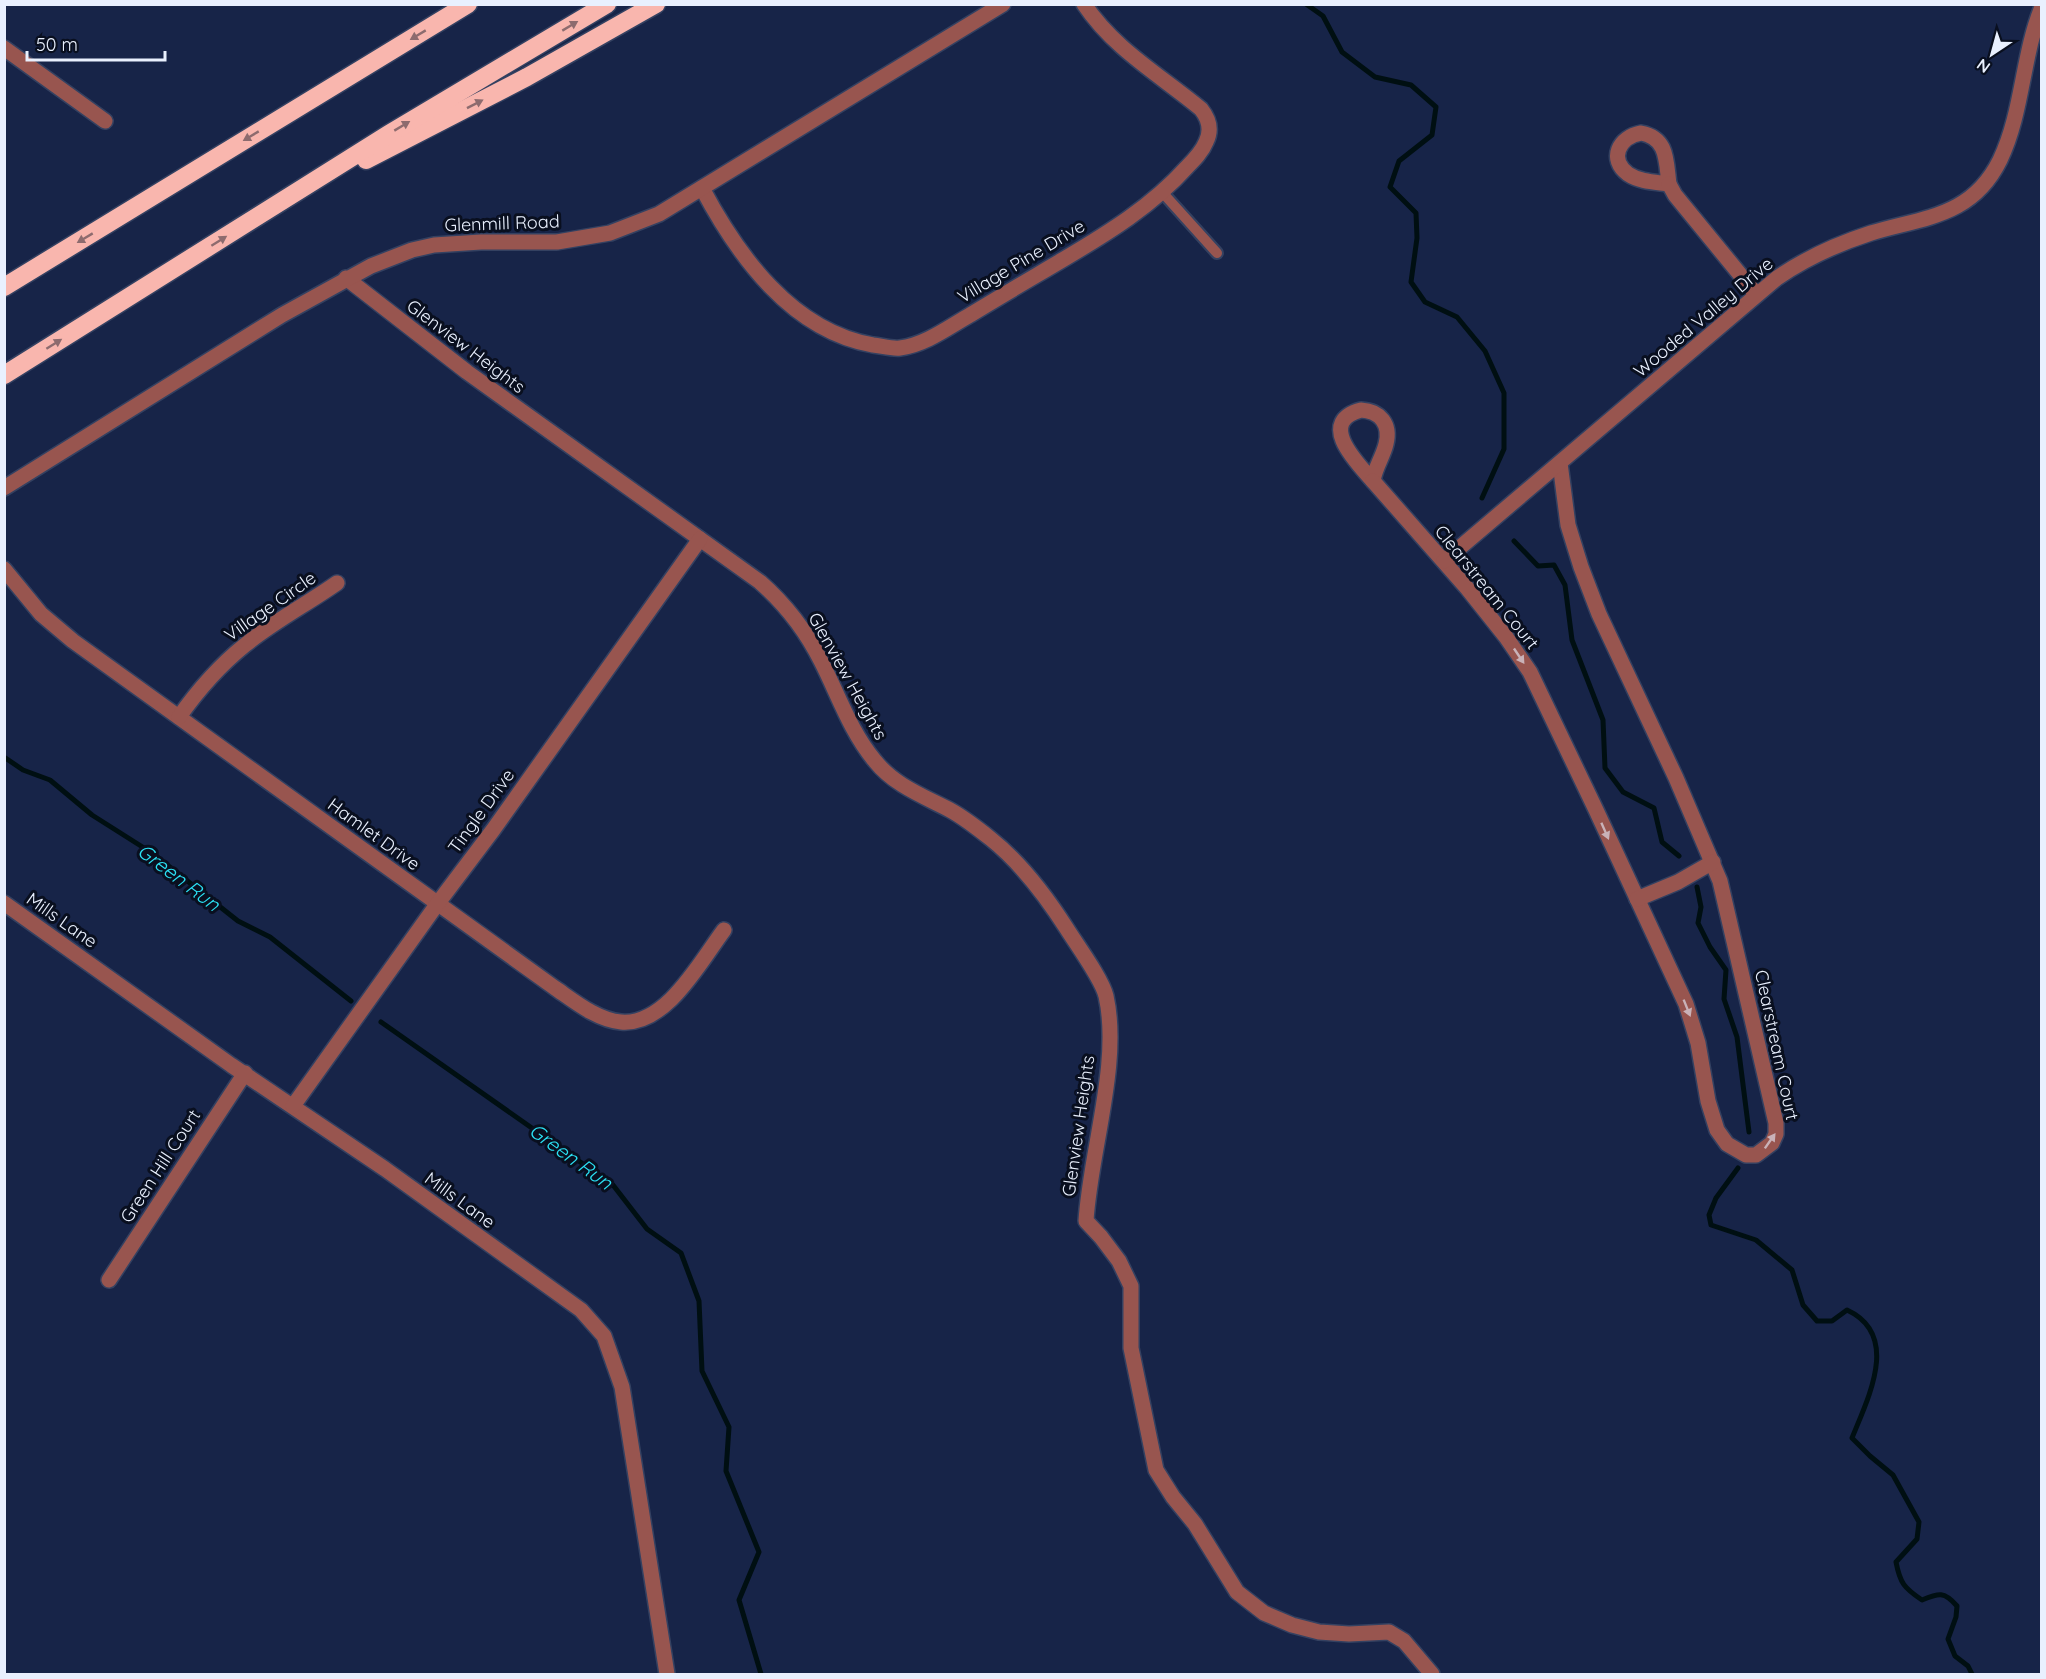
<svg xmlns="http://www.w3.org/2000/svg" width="2046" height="1679" font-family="Quicksand,sans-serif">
<rect width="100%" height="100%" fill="#172448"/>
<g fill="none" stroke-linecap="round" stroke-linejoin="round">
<!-- stream -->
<g stroke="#000f12" stroke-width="5">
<path d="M1306,4L1323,16L1342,52L1375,77L1411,85L1436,107L1432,135L1399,161L1390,187L1416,213L1417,238L1411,282L1425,302L1457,317L1485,351L1504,393V449L1482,498"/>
<path d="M1514,541L1538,566L1554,565L1565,585L1572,640L1603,720L1605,768L1623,792L1654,808L1662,842L1679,856"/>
<path d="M4,757L23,770L50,780L92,815L152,853L238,921L270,937L351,1001"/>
<path d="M1697,887L1701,907L1698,923L1710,947L1726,970L1724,999L1737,1037L1749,1132"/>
<path d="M381,1022L613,1185L647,1229L681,1253L699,1301L702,1371L729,1427L726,1471L759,1552L739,1600L761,1674"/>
<path d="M1738,1168L1716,1198L1709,1215L1711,1225L1756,1240L1792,1270L1803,1305L1817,1321H1832L1847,1310C1901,1335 1868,1398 1852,1438L1870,1456L1893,1475L1919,1522L1917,1539L1896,1562C1900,1583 1904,1588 1922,1600C1939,1593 1944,1591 1957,1606L1956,1617L1948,1639L1955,1656L1968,1666L1972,1674"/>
</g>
<defs>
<path id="lane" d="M1162,192L1217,253"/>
<g id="street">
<path d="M4,48L105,121"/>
<path d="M1641,133C1668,138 1666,161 1669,184C1655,182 1640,182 1628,174C1608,159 1619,137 1641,133Z"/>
<path d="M1669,184L1675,195L1756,294"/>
<path d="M702,188C738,256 792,331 873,345C882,346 892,349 900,348C925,345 949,327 970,315C1001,296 1032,278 1064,259C1108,233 1152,206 1187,167C1194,160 1202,152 1206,142C1212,130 1209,119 1201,109C1160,75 1114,49 1084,4"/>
<path d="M346,278L467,372L760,582C785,604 806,631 821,661C838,694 850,731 875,761C894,785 923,796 950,810C961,816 981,831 991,839C1021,863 1046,896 1067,929C1077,945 1102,979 1106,996C1121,1063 1090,1152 1086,1221L1101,1237L1119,1261L1131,1286V1348L1156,1470L1173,1497L1195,1524L1237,1592L1264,1613L1292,1625L1319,1632L1349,1634L1389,1632L1404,1641L1432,1674"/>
<path d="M1361,410C1380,411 1391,424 1386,444C1383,457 1375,467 1373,481C1357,463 1316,422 1361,410Z"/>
<path d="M1373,481L1467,588L1506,637L1530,672L1596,810L1686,1004L1698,1043L1708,1101L1717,1130L1727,1144L1746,1155H1756L1772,1143L1776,1134V1123L1720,881L1676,778L1599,614L1581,567L1568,525L1560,463"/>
<path d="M4,488L282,315L371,266L412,250L434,245L481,242H557L610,233L659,214L1003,4"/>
<path d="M1444,561L1777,278C1806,258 1837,244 1871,233C1924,217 1972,217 2000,160C2023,112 2022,56 2042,7"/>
<path d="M4,569L41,614L73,641L555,988C574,1001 597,1020 621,1022C666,1026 700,962 724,930"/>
<path d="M179,717C198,690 219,666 245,645C273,622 307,604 337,583"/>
<path d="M1637,899L1678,882L1713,862"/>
<path d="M4,903L231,1065L385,1169L581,1310L604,1336L622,1387L667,1674"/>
<path d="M293,1106L438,903L493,830L700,539"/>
<path d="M109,1280L245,1073"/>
</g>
<g id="highway">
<path d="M366,160L527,77L656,4"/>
<path d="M4,287L468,4"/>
<path d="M4,375L389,134L607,4"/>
</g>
</defs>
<!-- lane casing -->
<use href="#lane" stroke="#344161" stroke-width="14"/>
<!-- street casing -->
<use href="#street" stroke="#344161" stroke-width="18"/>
<!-- highway casing -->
<use href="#highway" stroke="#344161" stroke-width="21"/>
<!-- lane -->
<use href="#lane" stroke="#98554f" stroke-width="10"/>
<!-- street -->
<use href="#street" stroke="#98554f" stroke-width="15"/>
<!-- highway -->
<use href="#highway" stroke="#f9b6ae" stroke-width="18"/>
</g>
<!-- one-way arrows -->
<defs><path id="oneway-solid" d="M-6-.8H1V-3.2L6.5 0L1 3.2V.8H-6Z" transform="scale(1.5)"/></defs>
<g fill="#8d6b6e">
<use href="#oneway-solid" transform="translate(570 26) rotate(-31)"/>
<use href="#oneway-solid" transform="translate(418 35) rotate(149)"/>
<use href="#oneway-solid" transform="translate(475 104) rotate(-27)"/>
<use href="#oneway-solid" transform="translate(402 126) rotate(-31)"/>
<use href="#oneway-solid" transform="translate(251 136) rotate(149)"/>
<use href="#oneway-solid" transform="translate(85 238) rotate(149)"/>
<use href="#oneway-solid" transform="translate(219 241) rotate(-32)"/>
<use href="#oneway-solid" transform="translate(54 344) rotate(-32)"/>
</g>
<g fill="#c9b2b8">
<use href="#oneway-solid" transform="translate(1519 656) rotate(56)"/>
<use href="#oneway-solid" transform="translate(1605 831) rotate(66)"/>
<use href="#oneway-solid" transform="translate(1687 1008) rotate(68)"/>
<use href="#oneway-solid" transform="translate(1770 1141) rotate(-55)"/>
</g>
<g text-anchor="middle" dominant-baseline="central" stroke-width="6" stroke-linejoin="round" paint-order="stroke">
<!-- street labels -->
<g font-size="18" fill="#e9f0fe" stroke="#090f1f">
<text transform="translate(502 223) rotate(-2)">Glenmill Road</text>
<text transform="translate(1021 261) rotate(-31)">Village Pine Drive</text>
<text transform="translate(1703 317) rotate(-40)">Wooded Valley Drive</text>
<text transform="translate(466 346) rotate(37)">Glenview Heights</text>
<text transform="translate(1487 587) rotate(51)">Clearstream Court</text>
<text transform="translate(270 606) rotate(-35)">Village Circle</text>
<text transform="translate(848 676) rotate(61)">Glenview Heights</text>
<text transform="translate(481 811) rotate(-54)">Tingle Drive</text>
<text transform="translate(374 834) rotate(36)">Hamlet Drive</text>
<text transform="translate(62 920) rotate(35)">Mills Lane</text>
<text transform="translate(1777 1045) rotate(78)">Clearstream Court</text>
<text transform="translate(1078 1126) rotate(-82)">Glenview Heights</text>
<text transform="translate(160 1166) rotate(-57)">Green Hill Court</text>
<text transform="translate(460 1200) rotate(36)">Mills Lane</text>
</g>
<!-- water labels -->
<g font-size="20" font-style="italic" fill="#2be1f4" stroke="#090f1f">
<text transform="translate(179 877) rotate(37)">Green Run</text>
<text transform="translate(571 1156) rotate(36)">Green Run</text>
</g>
</g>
<!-- border -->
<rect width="2046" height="1679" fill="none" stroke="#e9f0fe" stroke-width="12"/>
<!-- north arrow -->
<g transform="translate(1992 54) rotate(216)" stroke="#090f1f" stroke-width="4.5" paint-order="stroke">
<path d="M0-4.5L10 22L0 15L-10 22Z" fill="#e9f0fe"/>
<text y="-9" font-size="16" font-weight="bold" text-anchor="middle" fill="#e9f0fe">N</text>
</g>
<!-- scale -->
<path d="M27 51v9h138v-9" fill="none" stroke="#e9f0fe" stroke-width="3"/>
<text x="36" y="51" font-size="18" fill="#e9f0fe" stroke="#090f1f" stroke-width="4.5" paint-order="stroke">50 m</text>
</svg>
